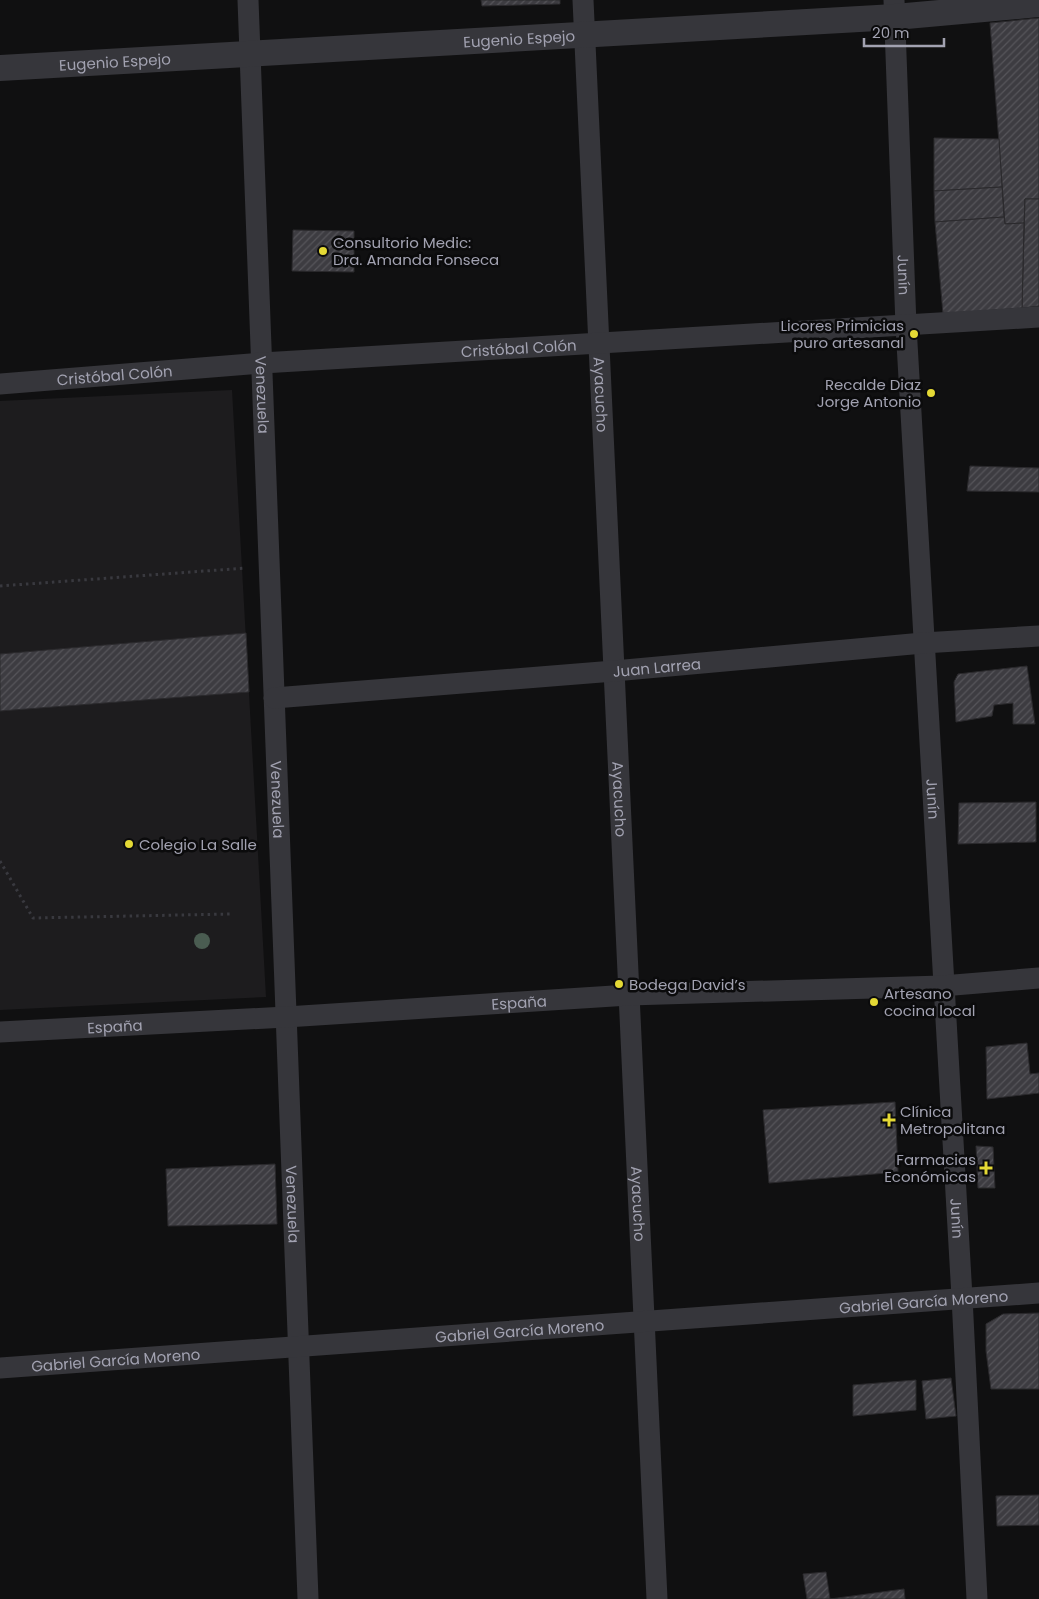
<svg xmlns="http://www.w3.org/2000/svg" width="1039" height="1599" font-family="Poppins,sans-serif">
<defs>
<pattern id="building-hatch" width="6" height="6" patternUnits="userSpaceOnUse" patternTransform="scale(1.25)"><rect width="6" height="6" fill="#3d3c41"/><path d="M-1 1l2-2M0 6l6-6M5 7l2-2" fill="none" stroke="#56555a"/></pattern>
</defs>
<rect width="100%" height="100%" fill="#101011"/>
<!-- built -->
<path fill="#1d1c1e" d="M232,390L266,997L0,1010V401Z"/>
<!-- building -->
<g fill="url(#building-hatch)" stroke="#2b2a2d">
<path d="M481,0H560V4L482,6Z"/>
<path d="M1039,18V199H1025L1024,223L1005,224L990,23Z"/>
<path d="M934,138L999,139L1002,187L934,191Z"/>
<path d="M1002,187L1004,217L935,222L934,191Z"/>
<path d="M1025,199H1039V306L1022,308Z"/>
<path d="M1004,217L1005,224L1024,223L1022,308L943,314L935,222Z"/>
<path d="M293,230L354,231V272L292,271Z"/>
<path d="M970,466L1039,468V492L967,491Z"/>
<path d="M246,633L249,692L0,711V654Z"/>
<path d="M1027,666L1035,724H1013V703L994,705L992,716L956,722L954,682L958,674Z"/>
<path d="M1036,802V842L958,844L959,803Z"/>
<path d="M1027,1043L1030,1074L1039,1073V1093L987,1099L986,1047Z"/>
<path d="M895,1102L898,1172L769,1183L763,1110Z"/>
<path d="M976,1146L993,1147L995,1188H978Z"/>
<path d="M275,1164L277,1224L168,1226L166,1169Z"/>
<path d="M1039,1313V1389H991L986,1351V1324L1003,1314Z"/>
<path d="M951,1378L956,1416L926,1419L922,1381Z"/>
<path d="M916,1380V1410L853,1416V1385Z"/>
<path d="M1039,1495V1525L997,1526L996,1496Z"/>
<path d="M826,1572L830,1599L904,1589L905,1599H807L803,1574Z"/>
</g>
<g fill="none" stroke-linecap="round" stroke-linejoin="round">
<!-- path -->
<g stroke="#39393f" stroke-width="3" stroke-dasharray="2.5 4" stroke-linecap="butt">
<path d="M0,586L246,568"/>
<path d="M0,861L33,918L230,914"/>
</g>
<!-- minor -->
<g stroke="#36363b" stroke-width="21">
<path id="s1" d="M248,0L308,1599"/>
<path id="s2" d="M583,0L657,1599"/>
<path id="s3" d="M894,0L906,326L962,1297L977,1599"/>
<path id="s4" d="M0,384L262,363L1039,317"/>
<path id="s5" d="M274,698L614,671L923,643L1039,636"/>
<path id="s6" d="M0,1032L286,1017L629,995L942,986L1039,978"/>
<path id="s7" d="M0,1368L1039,1293"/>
</g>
<!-- tertiary -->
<path stroke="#36363b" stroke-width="26" id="s8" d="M0,68L895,17L1039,4"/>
</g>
<!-- trees -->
<circle fill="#4a5c51" cx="202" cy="941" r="8"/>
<!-- markers -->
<g fill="#e4d935" stroke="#0b0b0c" stroke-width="2">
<circle cx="323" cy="251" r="5"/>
<circle cx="914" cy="334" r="5"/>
<circle cx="931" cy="393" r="5"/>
<circle cx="129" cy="844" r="5"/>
<circle cx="619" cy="984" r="5"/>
<circle cx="874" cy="1002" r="5"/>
<path d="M886.5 1112.5h5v5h5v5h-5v5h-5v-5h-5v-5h5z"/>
<path d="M983.5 1160.5h5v5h5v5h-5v5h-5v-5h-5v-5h5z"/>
</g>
<g text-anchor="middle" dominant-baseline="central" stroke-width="5" stroke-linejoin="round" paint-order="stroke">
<!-- street labels -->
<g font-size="15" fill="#a2a2b1" stroke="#0b0b0c">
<text stroke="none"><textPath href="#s8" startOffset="520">Eugenio Espejo</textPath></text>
<text stroke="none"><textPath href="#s8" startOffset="115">Eugenio Espejo</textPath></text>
<text stroke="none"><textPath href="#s3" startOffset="275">Junín</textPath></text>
<text stroke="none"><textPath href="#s4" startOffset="520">Cristóbal Colón</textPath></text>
<text stroke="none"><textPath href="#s4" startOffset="115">Cristóbal Colón</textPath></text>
<text stroke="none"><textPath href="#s1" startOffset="395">Venezuela</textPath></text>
<text stroke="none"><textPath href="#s2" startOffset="395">Ayacucho</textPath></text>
<text stroke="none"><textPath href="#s5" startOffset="384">Juan Larrea</textPath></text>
<text stroke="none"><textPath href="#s1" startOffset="800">Venezuela</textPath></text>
<text stroke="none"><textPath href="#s2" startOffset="800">Ayacucho</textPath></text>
<text stroke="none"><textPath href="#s3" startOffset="800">Junín</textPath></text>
<text stroke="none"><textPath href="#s6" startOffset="520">España</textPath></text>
<text stroke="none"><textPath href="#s6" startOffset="115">España</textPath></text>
<text stroke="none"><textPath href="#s1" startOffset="1205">Venezuela</textPath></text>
<text stroke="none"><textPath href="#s2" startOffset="1205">Ayacucho</textPath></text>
<text stroke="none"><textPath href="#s3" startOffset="1220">Junín</textPath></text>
<text stroke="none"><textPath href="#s7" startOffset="926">Gabriel García Moreno</textPath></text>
<text stroke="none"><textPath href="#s7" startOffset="521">Gabriel García Moreno</textPath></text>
<text stroke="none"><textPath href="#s7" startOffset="116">Gabriel García Moreno</textPath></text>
</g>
<!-- poi labels -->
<g font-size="15" fill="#a2a2b1" stroke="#0b0b0c" text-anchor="start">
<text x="333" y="242">Consultorio Medic:<tspan x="333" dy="17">Dra. Amanda Fonseca</tspan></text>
<text x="904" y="325" text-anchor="end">Licores Primicias<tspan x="904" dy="17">puro artesanal</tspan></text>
<text x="921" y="384" text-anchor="end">Recalde Diaz<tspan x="921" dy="17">Jorge Antonio</tspan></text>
<text x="139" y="844">Colegio La Salle</text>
<text x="629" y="984">Bodega David’s</text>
<text x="884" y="993">Artesano<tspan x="884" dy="17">cocina local</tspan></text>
<text x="900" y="1111">Clínica<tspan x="900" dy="17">Metropolitana</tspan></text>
<text x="976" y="1159" text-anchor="end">Farmacias<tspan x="976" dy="17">Económicas</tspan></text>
</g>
</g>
<!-- scale -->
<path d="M864 38v8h80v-8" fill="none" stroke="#a2a2b1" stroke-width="2.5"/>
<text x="872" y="38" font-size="15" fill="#a2a2b1" stroke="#0b0b0c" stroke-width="4" paint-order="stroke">20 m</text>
</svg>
